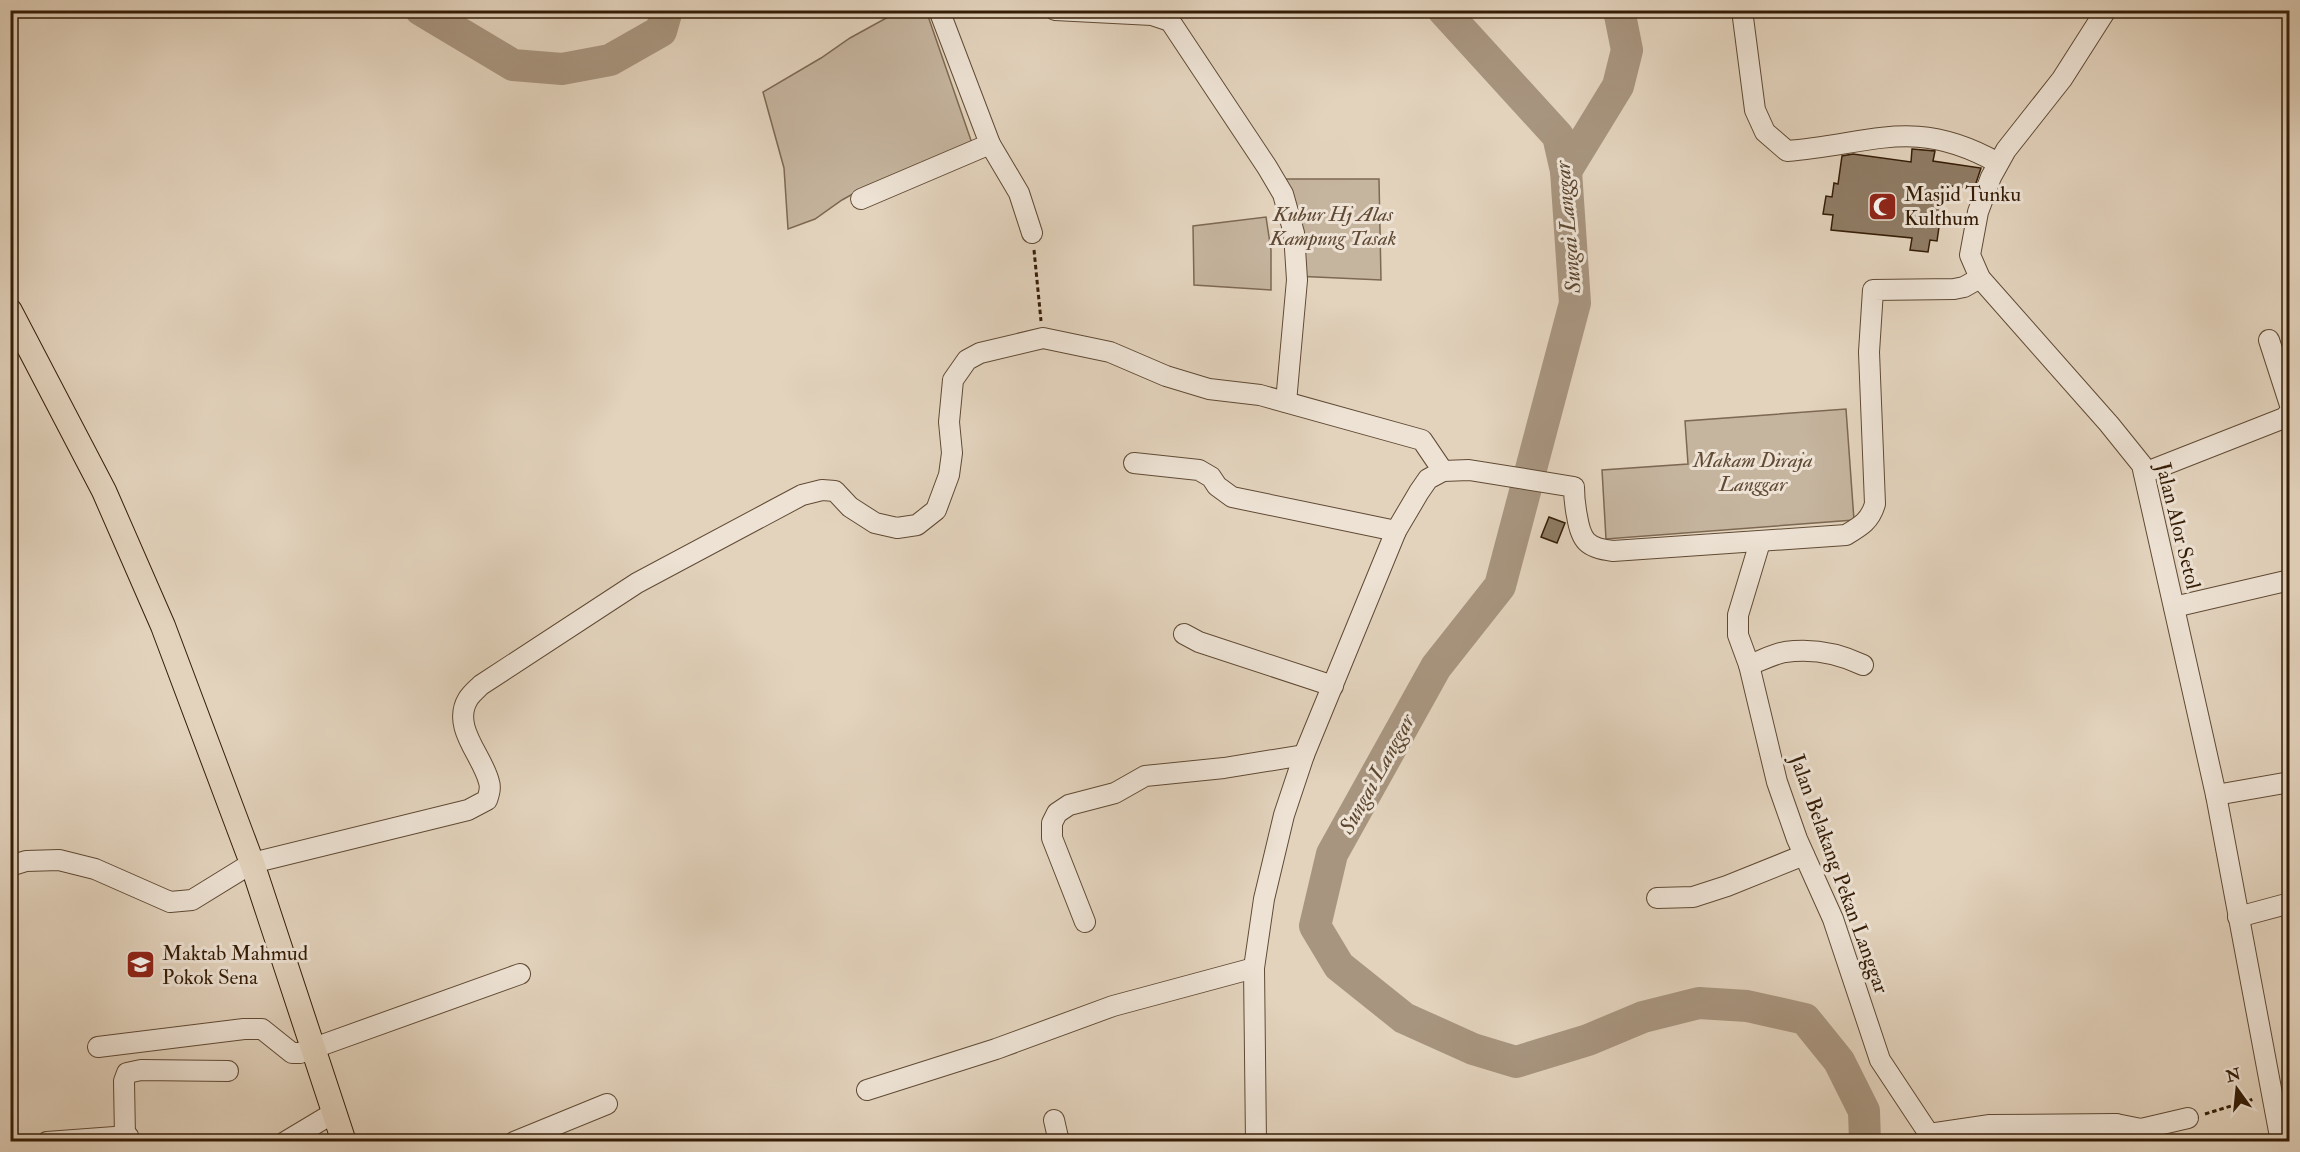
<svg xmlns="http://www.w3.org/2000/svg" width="2300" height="1152" font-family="'IM FELL Double Pica',serif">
<rect width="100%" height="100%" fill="#e3d3bd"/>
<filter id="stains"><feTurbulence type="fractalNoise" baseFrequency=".00333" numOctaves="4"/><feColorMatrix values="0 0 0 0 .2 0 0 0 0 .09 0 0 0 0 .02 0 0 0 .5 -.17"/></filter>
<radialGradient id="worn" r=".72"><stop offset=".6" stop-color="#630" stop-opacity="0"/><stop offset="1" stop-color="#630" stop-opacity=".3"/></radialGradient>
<!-- green -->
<g fill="#c5b49e" stroke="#7d6852" stroke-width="1.5">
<path d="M899,11H925L928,16L974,149L869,185L842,200L815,219L788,229L784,168L763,92L821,58L850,38Z"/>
<path d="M1279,179H1379L1381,280L1294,276Z"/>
<path d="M1266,217L1271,250V290L1194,285L1193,226Z"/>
<path d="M1846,409L1854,520L1606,539L1602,470L1688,464L1685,421Z"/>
</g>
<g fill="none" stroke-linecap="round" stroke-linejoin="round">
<!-- river -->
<g stroke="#a8957f" stroke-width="32">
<path d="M421,10L513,65L562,69L610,60L661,31L667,10"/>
<path d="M1443,10L1558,136L1566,171L1575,303L1500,586L1436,667L1332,854L1315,926L1339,966L1404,1018L1473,1049L1516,1062L1588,1040L1643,1017L1699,1003L1747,1006L1805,1019L1839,1061L1864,1111L1865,1142"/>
<path d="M1566,171L1618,86L1627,50L1619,10"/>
</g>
</g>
<!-- building -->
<g fill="#8f7c65" stroke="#351d06" stroke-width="1.5">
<path d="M1912,149L1935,151L1933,161L1981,168L1974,189L1945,185L1937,241L1930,240L1928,252L1910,250L1912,238L1831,230L1833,215L1823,214L1826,196L1832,197L1834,183L1838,184L1842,156L1853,154L1911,162Z"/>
<path d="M1549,517L1565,523L1557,543L1541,537Z"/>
</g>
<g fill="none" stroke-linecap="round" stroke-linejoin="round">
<defs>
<g id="minor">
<path d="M939,10L990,144L1019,193L1032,233"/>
<path d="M1055,10L1152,15L1170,21L1267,167L1283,194L1294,233L1297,280L1286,402"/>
<path d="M1742,10L1755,110L1765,132L1787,151C1873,144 1915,116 1998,163"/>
<path d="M2106,10L2062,79L2006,150L1991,177L1978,212L1970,255L1980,278L2109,424L2142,465L2216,795L2281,1142"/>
<path d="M861,199L990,144"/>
<path d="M2269,340L2290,405"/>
<path d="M1134,463L1199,470L1211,477L1217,486L1232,497L1396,531"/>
<path d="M2144,473L2284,418L2290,412"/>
<path d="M1760,542L1738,615V635L1749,665L1777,782L1797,839L1833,919L1880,1060L1929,1134L1930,1142"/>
<path d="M2174,607L2290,580"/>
<path d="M1184,634L1199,642L1333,686"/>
<path d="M1749,665C1761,661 1773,654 1785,652C1813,648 1838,653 1863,665"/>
<path d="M2216,795L2290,782"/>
<path d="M10,866L26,861L59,860L95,869L170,902L192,900L252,863L468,810L487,800C489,794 491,788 489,782C483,756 451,727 468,699C471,694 477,689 481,685L637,583L802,495L822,490L835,491L850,507L875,523L897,528L917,525L936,510L949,475L952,453L949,422L953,380L967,360L980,353L1043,338L1110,352L1166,376L1209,389L1260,395L1422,440L1443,471"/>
<path d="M1657,898L1693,897L1727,886L1804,855"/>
<path d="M2238,917L2290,903"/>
<path d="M1085,922L1052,838V823L1057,813L1069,805L1115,793L1145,776L1224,768L1304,755"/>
<path d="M98,1047L244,1029H262L292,1053H300L520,974"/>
<path d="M867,1090L996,1049L1113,1006L1254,968"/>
<path d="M1054,1120L1059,1142"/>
<path d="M1929,1134L1990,1125L2116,1124"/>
<path d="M125,1137L124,1081L127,1073L141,1070L228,1071"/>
<path d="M47,1142L128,1136V1142"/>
<path d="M285,1142L335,1112"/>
<path d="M514,1142L607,1104"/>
<path d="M1256,1142L1254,968L1264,899L1284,815L1304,755L1396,531L1419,492L1428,479L1443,471L1469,470L1574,487C1574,497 1575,506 1577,516C1581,541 1587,548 1613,551L1846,535C1861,526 1870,521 1875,504L1869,352L1873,290L1954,289L1964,287L1980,278"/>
<path d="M2116,1142V1124L2141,1129L2188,1118"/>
</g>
<path id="major" d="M10,311L104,491L163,626L252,863L344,1142"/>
</defs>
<!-- minor casing -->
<use href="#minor" stroke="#604a34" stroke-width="22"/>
<!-- major casing -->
<use href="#major" stroke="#351d06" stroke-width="26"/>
<!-- path -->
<g stroke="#351d06" stroke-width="3" stroke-dasharray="4.5 3" stroke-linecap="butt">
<path d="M1034,250L1041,321"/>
<path d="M2205,1114L2254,1099"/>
</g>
<!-- minor -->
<use href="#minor" stroke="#ede2d4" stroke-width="20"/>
<!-- major -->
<use href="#major" stroke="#e3d3bd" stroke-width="24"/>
</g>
<!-- icons -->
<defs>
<symbol id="mosque-square" viewBox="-11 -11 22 22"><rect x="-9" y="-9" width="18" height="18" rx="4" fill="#8f2418" stroke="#ede2d4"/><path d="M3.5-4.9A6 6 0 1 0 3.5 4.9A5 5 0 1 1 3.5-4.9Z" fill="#fff"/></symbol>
<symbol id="school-square" viewBox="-11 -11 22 22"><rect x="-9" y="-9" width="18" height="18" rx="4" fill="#8f2418" stroke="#ede2d4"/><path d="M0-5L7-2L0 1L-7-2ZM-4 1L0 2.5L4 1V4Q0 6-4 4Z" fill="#fff"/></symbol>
</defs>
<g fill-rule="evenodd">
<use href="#mosque-square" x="1866" y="190" width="33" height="33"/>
<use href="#school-square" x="124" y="948" width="33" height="33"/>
</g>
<g text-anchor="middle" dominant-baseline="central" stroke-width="6" stroke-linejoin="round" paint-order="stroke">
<!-- poi labels -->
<g font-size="21" fill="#351d06" stroke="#ede2d4" text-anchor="start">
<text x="1904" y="194">Masjid Tunku<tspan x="1904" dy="24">Kulthum</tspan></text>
<text x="162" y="953">Maktab Mahmud<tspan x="162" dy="24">Pokok Sena</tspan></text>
</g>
<!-- park labels -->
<g font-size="21" font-style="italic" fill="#604a34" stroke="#ede2d4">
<text x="1333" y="214">Kubur Hj Alas<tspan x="1333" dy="24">Kampung Tasak</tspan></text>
<text x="1753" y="460">Makam Diraja<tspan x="1753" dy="24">Langgar</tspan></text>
</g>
<!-- street labels -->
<g font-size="21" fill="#351d06" stroke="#ede2d4">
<text transform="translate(2178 526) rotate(76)">Jalan Alor Setol</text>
<text transform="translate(1839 874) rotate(70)">Jalan Belakang Pekan Langgar</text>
</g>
<!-- water labels -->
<g font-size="22" font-style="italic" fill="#5d4730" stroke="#ede2d4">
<text transform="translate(1568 227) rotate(-95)">Sungai Langgar</text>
<text transform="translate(1377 774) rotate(-61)">Sungai Langgar</text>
</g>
</g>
<!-- margin -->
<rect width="2300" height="1152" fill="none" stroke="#e3d3bd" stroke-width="36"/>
<rect x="12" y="12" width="2276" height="1128" fill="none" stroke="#351d06" stroke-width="3"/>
<rect x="18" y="18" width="2264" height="1116" fill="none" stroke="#351d06" stroke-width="1.5"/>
<!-- north arrow -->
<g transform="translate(2237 1089) rotate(345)" stroke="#ede2d4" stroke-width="4.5" paint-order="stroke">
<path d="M0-4.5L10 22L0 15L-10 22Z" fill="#351d06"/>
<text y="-9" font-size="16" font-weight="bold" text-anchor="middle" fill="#351d06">N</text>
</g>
<rect width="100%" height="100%" filter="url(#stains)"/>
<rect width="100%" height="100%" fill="url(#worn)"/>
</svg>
